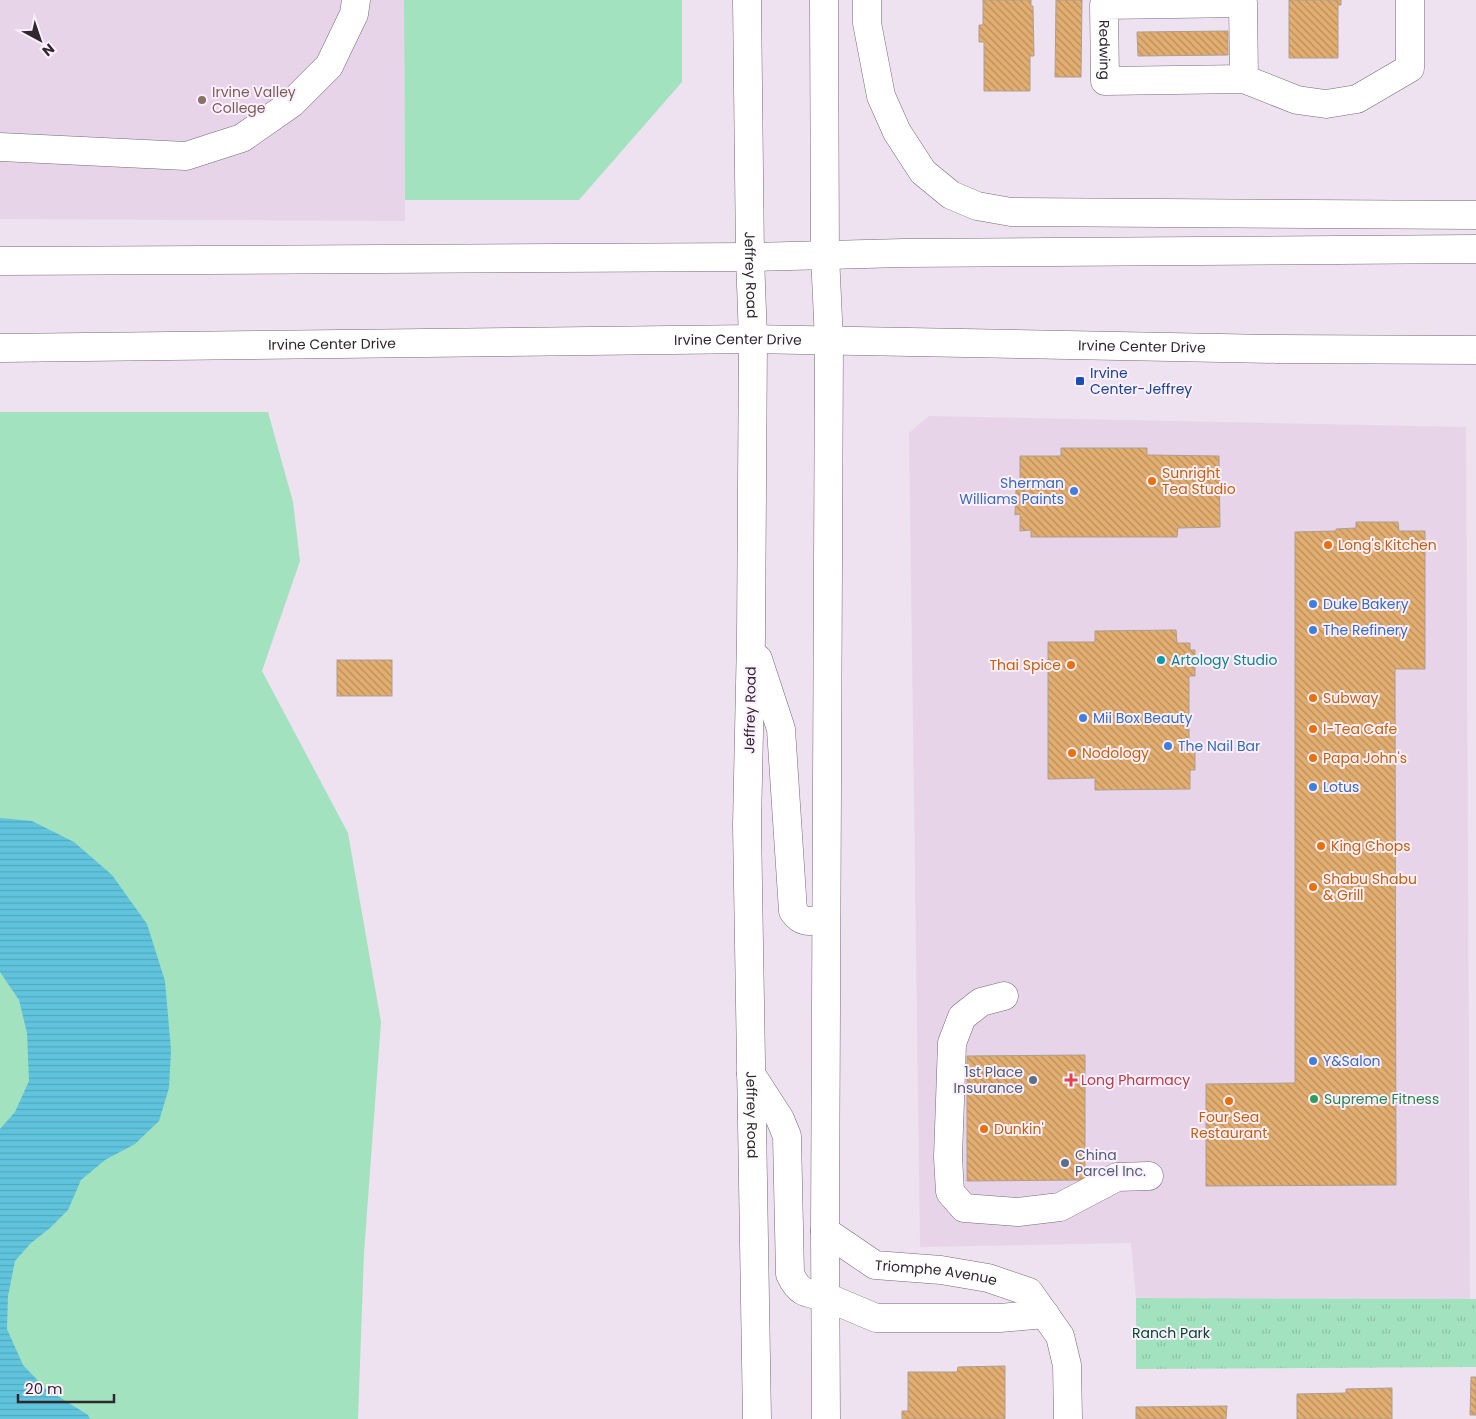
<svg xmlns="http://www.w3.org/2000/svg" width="1476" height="1419" font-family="Poppins,sans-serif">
<defs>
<pattern id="park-tufts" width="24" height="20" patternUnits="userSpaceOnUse" patternTransform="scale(1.25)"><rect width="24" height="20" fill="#a2e2bf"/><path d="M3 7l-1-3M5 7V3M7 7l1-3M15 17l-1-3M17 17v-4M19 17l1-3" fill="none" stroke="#8cc2a4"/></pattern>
<pattern id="water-rules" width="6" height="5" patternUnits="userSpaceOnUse" patternTransform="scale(1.25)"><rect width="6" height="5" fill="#60c4dd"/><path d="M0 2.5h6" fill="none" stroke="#54a8be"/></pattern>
<pattern id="building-back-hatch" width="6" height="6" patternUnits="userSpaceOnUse" patternTransform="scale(1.25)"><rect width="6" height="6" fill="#e2ae71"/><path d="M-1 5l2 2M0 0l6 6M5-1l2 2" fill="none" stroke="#b88e5d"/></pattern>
</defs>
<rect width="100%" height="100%" fill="#efe2f0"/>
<!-- built -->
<g fill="#e7d4e8">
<path d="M0,0H404L405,221L0,219Z"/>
<path d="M929,416L1466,427L1470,1299L1136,1298L1131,1243L920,1247L909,433Z"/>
</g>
<!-- grass -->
<g fill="#a2e2bf">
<path d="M404,0H682V82L579,200H405Z"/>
<path d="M0,412H268L293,502L300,561L262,671L348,833L381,1022L364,1253L358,1419H0Z"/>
</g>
<!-- park -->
<path fill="url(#park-tufts)" d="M1136,1298L1476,1299V1367L1136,1369Z"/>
<!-- water -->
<path fill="url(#water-rules)" d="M0,818L32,821L74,842L112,875L147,924L165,981L171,1050L169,1088L159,1121L135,1144L105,1160L81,1180L68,1210L50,1228L31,1243L15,1261L8,1296L7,1329L23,1365L45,1388L88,1415L90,1419H0V1129L15,1112L29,1081L27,1033L19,1000L0,972Z"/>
<!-- building -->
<g fill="url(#building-back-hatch)" stroke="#ac9f92">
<path d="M983,0H1031V6H1033L1034,56H1030V91H984V42H979V25H983Z"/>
<path d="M1056,0H1082L1081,77H1055Z"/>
<path d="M1289,0H1341V5H1338V58H1289Z"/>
<path d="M1228,31V55L1138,56L1137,32Z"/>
<path d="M1061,448H1147V455L1219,456L1220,527L1178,528L1177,537H1031V530L1020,531V514L1015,515L1016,490H1020V456H1061Z"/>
<path d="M1356,522H1398L1399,531H1425V669H1395L1396,1185L1206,1186V1084L1295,1083V532L1336,531V529L1356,528Z"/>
<path d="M1176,630L1177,643H1190V650H1195V676H1189V744L1195,745V770H1190V789L1095,790V778L1048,779V642H1095V631Z"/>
<rect x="337" y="660" width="55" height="36"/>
<path d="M1085,1055V1180L967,1181V1056Z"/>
<path d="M1005,1366V1419H902V1411H908V1372H957L958,1367Z"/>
<path d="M1471,1377H1476V1415H1470Z"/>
<path d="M1392,1388V1419H1297V1394L1346,1393V1389Z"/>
<path d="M1227,1406L1226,1419H1136V1407Z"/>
</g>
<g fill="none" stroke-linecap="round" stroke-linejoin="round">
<defs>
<g id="minor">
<path id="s1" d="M1244,79L1243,3L1104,5L1105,81L1244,79L1297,100L1326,104L1357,99L1410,68V0"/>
<path d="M0,147L186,156L242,138L292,103L329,66L354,14L356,0"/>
<path d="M1004,996L981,1002L962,1017L952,1043L948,1157L950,1192L964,1208L1018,1212L1060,1207L1117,1177L1149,1176"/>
<path id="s2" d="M825,1231L875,1265L941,1270L988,1278L1029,1292L1060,1336L1067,1365L1068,1419"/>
<path d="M824,1296L876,1318H1000L1045,1314"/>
</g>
<g id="major">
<path id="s3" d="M747,0L750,257L753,339L751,638L747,825L757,1419"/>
<path d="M824,0L825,255L829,341L825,1231L826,1419"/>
<path d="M867,0V23L881,96L897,132L923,172L951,195L977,206L1011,212L1476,215"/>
<path d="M0,261L750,257L903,253L1476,249"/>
<path id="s4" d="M0,348L753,339L1278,349L1476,350"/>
<path d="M758,659L781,729L793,911C803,925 811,921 826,919"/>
<path d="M751,1074L780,1119L787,1136L790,1274C798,1292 806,1294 824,1296"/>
</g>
</defs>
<!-- minor casing -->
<use href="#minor" stroke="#756976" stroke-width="29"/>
<!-- major casing -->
<use href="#major" stroke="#756976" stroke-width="29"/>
<!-- minor -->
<use href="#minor" stroke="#fff" stroke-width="28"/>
<!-- major -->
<use href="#major" stroke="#fff" stroke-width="28"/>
</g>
<!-- markers -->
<circle fill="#8d6e63" stroke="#fdeffe" stroke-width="2" cx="202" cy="100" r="5"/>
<rect fill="#1a4fb4" stroke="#fdeffe" stroke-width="2" x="1075" y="376" width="10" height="10" rx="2.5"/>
<g fill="#e8710a" stroke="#fdeffe" stroke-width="2">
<circle cx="1152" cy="481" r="5"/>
<circle cx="1328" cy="545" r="5"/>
<circle cx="1071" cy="665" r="5"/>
<circle cx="1313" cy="698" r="5"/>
<circle cx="1313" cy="729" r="5"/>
<circle cx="1072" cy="753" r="5"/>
<circle cx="1313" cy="758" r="5"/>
<circle cx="1321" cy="846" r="5"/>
<circle cx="1313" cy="887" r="5"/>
<circle cx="1229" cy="1101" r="5"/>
<circle cx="984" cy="1129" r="5"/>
</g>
<g fill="#3f7fe0" stroke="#fdeffe" stroke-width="2">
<circle cx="1074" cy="491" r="5"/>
<circle cx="1313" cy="604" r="5"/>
<circle cx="1313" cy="630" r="5"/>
<circle cx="1083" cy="718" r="5"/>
<circle cx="1168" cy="746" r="5"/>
<circle cx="1313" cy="787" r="5"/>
<circle cx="1313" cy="1061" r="5"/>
</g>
<circle fill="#0f9aa8" stroke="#fdeffe" stroke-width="2" cx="1161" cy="660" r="5"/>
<g fill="#5c6f8a" stroke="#fdeffe" stroke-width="2">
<circle cx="1033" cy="1080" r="5"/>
<circle cx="1065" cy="1163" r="5"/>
</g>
<path fill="#e0444e" stroke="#fdeffe" stroke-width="2" d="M1068.5 1072.5h5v5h5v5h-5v5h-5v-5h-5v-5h5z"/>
<circle fill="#2e9e5b" stroke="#fdeffe" stroke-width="2" cx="1314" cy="1099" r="5"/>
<g text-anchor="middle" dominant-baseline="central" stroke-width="4" stroke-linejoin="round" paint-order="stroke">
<!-- street labels -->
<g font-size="14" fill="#2f292f" stroke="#fdeffe">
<text stroke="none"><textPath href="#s1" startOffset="260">Redwing</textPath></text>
<text stroke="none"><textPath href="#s3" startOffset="275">Jeffrey Road</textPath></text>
<text stroke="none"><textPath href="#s4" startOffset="738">Irvine Center Drive</textPath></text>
<text stroke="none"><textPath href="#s4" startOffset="332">Irvine Center Drive</textPath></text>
<text stroke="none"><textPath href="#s4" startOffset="1142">Irvine Center Drive</textPath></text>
<text transform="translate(750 710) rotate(-89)">Jeffrey Road</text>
<text stroke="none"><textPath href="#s3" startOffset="1115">Jeffrey Road</textPath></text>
<text stroke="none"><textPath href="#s2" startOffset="122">Triomphe Avenue</textPath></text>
</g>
<!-- education labels -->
<g font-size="14" fill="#785e54" stroke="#fdeffe" text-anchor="start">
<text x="212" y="92">Irvine Valley<tspan x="212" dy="16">College</tspan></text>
</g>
<!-- transit labels -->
<g font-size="14" fill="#164399" stroke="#fdeffe" text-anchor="start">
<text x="1090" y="373">Irvine<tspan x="1090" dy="16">Center-Jeffrey</tspan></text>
</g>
<!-- food labels -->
<g font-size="14" fill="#c56008" stroke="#fdeffe" text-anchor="start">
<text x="1162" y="473">Sunright<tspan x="1162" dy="16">Tea Studio</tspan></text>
<text x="1338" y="545">Long's Kitchen</text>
<text x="1061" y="665" text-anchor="end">Thai Spice</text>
<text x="1323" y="698">Subway</text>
<text x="1323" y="729">I-Tea Cafe</text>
<text x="1082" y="753">Nodology</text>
<text x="1323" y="758">Papa John's</text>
<text x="1331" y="846">King Chops</text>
<text x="1323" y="879">Shabu Shabu<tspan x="1323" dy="16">&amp; Grill</tspan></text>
<text x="1229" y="1117" text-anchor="middle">Four Sea<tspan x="1229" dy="16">Restaurant</tspan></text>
<text x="994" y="1129">Dunkin'</text>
</g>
<!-- shop labels -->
<g font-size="14" fill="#366cbe" stroke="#fdeffe" text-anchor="start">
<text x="1064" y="483" text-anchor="end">Sherman<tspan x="1064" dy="16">Williams Paints</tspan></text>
<text x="1323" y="604">Duke Bakery</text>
<text x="1323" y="630">The Refinery</text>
<text x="1093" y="718">Mii Box Beauty</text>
<text x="1178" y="746">The Nail Bar</text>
<text x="1323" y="787">Lotus</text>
<text x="1323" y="1061">Y&amp;Salon</text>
</g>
<!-- culture labels -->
<g font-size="14" fill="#0d838f" stroke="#fdeffe" text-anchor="start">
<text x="1171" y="660">Artology Studio</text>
</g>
<!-- service labels -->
<g font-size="14" fill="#4e5e75" stroke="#fdeffe" text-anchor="end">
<text x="1023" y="1072">1st Place<tspan x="1023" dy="16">Insurance</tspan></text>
<text x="1075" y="1155" text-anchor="start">China<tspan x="1075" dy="16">Parcel Inc.</tspan></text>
</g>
<!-- health labels -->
<g font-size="14" fill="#be3a42" stroke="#fdeffe" text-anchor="start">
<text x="1081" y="1080">Long Pharmacy</text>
</g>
<!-- leisure labels -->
<g font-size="14" fill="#27864d" stroke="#fdeffe" text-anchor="start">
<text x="1324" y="1099">Supreme Fitness</text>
</g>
<!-- park labels -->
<g font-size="14" fill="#03472c" stroke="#fdeffe">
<text x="1171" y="1333">Ranch Park</text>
</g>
</g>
<!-- north arrow -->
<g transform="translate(40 40) rotate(140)" stroke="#fdeffe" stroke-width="4" paint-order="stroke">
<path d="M0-4L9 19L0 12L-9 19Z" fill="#2f292f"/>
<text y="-8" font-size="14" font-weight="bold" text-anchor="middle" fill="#2f292f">N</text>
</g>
<!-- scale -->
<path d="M18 1394v8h96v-8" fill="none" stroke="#2f292f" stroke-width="2.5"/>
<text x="25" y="1394" font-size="15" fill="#2f292f" stroke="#fdeffe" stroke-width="4" paint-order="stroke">20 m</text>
</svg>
